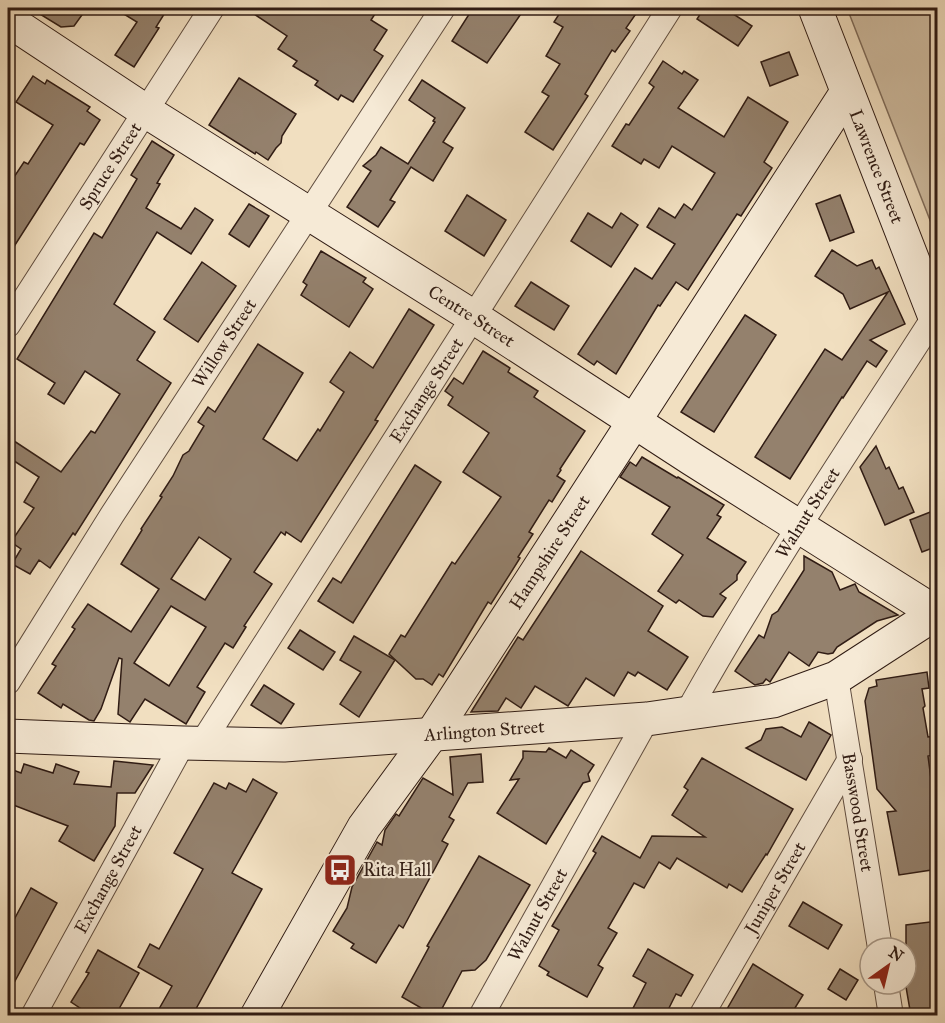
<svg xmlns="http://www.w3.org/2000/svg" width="945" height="1023" font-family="'IM FELL Great Primer',serif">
<rect width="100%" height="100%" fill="#f1dfc0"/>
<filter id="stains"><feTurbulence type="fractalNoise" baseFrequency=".00333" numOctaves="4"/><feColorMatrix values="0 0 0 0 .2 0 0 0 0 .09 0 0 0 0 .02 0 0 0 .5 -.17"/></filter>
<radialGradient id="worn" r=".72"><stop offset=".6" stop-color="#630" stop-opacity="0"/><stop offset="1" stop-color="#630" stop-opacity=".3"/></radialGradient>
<!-- green -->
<path fill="#d0bea3" stroke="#806d5c" stroke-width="1.5" d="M847,8H937V238Z"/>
<!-- building -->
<g fill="#94816d" stroke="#301c14" stroke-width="1.5" fill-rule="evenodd">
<path d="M30,8H87L74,26L61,27Z"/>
<path d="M114,8H168L156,27L159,28L134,67L115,55L137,22Z"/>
<path d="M245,8H379L371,20L387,30L374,50L383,56L353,102L341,95L338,100L315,85L318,81L293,66L297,61L278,49L287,36Z"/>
<path d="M473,8H525L487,63L452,41Z"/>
<path d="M563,8H640L626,28L630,31L615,52L612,50L585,94L588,96L553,150L525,132L549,96L542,92L560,64L546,56L563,27L554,22Z"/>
<path d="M704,8H724L752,26L738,46L697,19Z"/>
<path d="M789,52L798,75L770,86L761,62Z"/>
<path d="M663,61L682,74L684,71L698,80L678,108L724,137L748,97L788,122L764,162L772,168L741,216L737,214L688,290L676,282L660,306L658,305L616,374L597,361L594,365L578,354L635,268L652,279L675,244L647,227L659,208L675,218L684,204L692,210L715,173L672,146L659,168L644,159L641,164L612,146L626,124L629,125L654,87L649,83Z"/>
<path d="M33,76L45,84L47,80L90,107L87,111L100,120L84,145L80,143L8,256V186L24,162L28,164L53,125L16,102Z"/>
<path d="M239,78L296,114L282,136L281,143L276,148L268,160L256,152L255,154L209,125Z"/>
<path d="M422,80L465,108L443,142L453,148L433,181L411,167L390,200L395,202L378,227L347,207L371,171L363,166L376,155L381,147L408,164L435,122L433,121L435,118L409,100Z"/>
<path d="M152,141L174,155L157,183L160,184L146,208L181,229L195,208L213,220L191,254L157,232L114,304L155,332L137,360L171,383L75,535L73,533L50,568L39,560L30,574L12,564L21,549L11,542L34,508L24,502L39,477L8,457V437L61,472L91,431L95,433L120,394L85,371L64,404L48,394L55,383L17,359L94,233L102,238L137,179L131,175Z"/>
<path d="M467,195L506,220L484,256L445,231Z"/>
<path d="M840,195L854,232L830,241L816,204Z"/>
<path d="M249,204L269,216L249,247L229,234Z"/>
<path d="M588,213L612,228L621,213L638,225L611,267L571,241Z"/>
<path d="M832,250L857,266L872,260L876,269L879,267L905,324L870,340L887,351L876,367L867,361L843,398L842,397L790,479L755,457L825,349L842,360L888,292L850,309L843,294L815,276Z"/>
<path d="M321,251L366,278L363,282L373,289L349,327L301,295L307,285L303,282Z"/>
<path d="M202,262L236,286L198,342L164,319Z"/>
<path d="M531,282L569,306L554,330L515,306Z"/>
<path d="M409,309L434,325L375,420L378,421L301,542L286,532L285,535L281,532L254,572L272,584L244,626L246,627L233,648L225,643L197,687L205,692L186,724L145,699L130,722L118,714L122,659L119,658L101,709L94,721L89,720L63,704L61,708L38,693L56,666L52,664L75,629L72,627L88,604L131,632L159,589L121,564L142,530L141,529L162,497L160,496L173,476L183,455L189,451L204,426L198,422L208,407L215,412L258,344L303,373L263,439L297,461L318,429L320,431L344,392L330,382L350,352L373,368ZM199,537L231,559L205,600L171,579ZM171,606L206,627L169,686L134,663Z"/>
<path d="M745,315L776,335L714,432L681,412Z"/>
<path d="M483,351L510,368L508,372L538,391L534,397L585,431L560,469L561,470L557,476L565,481L552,502L549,500L529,532L533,534L518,557L520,558L491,604L488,602L443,677L439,674L432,685L423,679H416L389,654L401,635L405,637L452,562L455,564L501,497L463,472L489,433L448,405L453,397L445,391L454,378L463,384Z"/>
<path d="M876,446L886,469L889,467L899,489L903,487L914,512L885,525L860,467Z"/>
<path d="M642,457L677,478L678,477L724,505L717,515L721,517L707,538L746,562L737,575V580L720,594L726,598L713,617L703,616L679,600L676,603L658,591L683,555L652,534L670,507L620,477L630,462L636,466Z"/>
<path d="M415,465L441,482L353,623L318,601L333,578L341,583Z"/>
<path d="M938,509V546L922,552L910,520Z"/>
<path d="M581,551L663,606L648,631L688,657L667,690L638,672L635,676L628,672L614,696L586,678L568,706L535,686L521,708L506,698L498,711L471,712L518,637L523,640Z"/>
<path d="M804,556L832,572L840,590L855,584L859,592L898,615L877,621L837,647L833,653L828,654L818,652L809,666L789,652L770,682L766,679L763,683L755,685L735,671L759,635L764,638L772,615L778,611L804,570Z"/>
<path d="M300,630L335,652L323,670L288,648Z"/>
<path d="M354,636L395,660L359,717L340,704L361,672L340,660Z"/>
<path d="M927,672L929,688L922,689L925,706L923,708L928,737L938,736V754L928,756L934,802L938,801V869L899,875L887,812L896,811L877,789L865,701L869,688L877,686L876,680Z"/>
<path d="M264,685L294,704L281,724L251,705Z"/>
<path d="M809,722L831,735L806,780L746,748L761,740L766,729L782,727L801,737Z"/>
<path d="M549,748L566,758L571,750L594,765L588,774L590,781L583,783L546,844L497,813L519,779L510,780L523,758V751L546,752Z"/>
<path d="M481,754L483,782L468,783L449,817L454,820L442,841L448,844L403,928L399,925L376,963L351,948L354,944L333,931L347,908L352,887L377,842L382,845L385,830L396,814L399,816L423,778L453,795L450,757Z"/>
<path d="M702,758L793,809L767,855L766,854L742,892L729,884L727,888L677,858L670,869L659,862L644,888L634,883L608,928L617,933L598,965L603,968L587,997L547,975L549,972L539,966L559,930L552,926L596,853L593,851L602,836L640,858L652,836L705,837L672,815L688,790L684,787Z"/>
<path d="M114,761L153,765L135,793H117L115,826L94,861L59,841L68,826L8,803V768L21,773L24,764L53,773L56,764L79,772L74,784L111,787Z"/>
<path d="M253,779L277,793L232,873L262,889L192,1016H155L172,986L138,967L150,944L159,949L203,869L174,853L214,783L226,789L229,783L246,792Z"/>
<path d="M479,856L530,885L486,960L475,970L462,971L438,1016H435L402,997L429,947L427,946Z"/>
<path d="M31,888L57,903L8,994V931Z"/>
<path d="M803,902L842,925L828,949L789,926Z"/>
<path d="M938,921V1016H911L906,987V925Z"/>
<path d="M648,949L693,975L681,996L676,994L665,1016H629L646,983L633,976Z"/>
<path d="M98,950L139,973L115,1016H92L71,1002L89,973L86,972Z"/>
<path d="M753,964L803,995L790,1016H723Z"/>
<path d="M840,969L858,980L846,1000L828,989Z"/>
</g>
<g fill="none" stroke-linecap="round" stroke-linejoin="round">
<defs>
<g id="street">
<path id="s1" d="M8,325L212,8"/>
<path id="s2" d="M836,678L880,948"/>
<path id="s3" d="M8,682L112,515L443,8"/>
<path id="s4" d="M686,715C762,578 850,448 934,317"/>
<path id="s5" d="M202,743L670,8"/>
<path d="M886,984L891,1016"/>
<path id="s6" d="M33,1016L183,743"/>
<path id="s7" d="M481,1016L647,719"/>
<path id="s8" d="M701,1016L850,759"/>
</g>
<g id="secondary">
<path id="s9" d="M815,8L938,325"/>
<path id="s10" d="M8,20L144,110L472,316L692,459L936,613"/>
<path id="s11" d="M8,736L183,743L284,745L647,719L773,701L836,678L938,612"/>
<path id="s12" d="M257,1016L364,827L432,734L847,92"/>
</g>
</defs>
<!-- street casing -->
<use href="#street" stroke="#604d3f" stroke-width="26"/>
<!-- secondary casing -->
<use href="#secondary" stroke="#301c14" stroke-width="35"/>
<!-- street -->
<use href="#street" stroke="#f6ead6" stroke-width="24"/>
<!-- secondary -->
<use href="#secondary" stroke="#f6ead6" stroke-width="33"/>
</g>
<!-- icons -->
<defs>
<symbol id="bus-square" viewBox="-11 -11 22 22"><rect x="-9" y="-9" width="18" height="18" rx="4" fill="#8f2418" stroke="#f6ead6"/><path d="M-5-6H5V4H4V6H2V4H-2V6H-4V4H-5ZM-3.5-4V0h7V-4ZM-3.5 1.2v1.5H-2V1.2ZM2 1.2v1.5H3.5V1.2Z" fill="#fff"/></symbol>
</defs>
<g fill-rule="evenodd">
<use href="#bus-square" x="321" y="851" width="38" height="38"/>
</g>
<g text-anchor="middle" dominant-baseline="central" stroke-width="4.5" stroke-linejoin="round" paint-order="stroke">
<!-- street labels -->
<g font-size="18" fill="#301c14" stroke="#f6ead6">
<text stroke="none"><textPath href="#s1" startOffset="189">Spruce Street</textPath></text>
<text stroke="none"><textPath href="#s9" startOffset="170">Lawrence Street</textPath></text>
<text stroke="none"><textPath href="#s10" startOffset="550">Centre Street</textPath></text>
<text stroke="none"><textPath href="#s3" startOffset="402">Willow Street</textPath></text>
<text stroke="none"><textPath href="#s5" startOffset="418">Exchange Street</textPath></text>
<text stroke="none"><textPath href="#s4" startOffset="236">Walnut Street</textPath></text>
<text stroke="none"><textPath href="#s12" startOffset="549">Hampshire Street</textPath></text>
<text stroke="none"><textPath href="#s11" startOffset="477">Arlington Street</textPath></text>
<text stroke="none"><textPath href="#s2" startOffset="136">Basswood Street</textPath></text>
<text stroke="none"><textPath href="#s6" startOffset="156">Exchange Street</textPath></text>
<text stroke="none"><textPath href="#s8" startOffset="148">Juniper Street</textPath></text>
<text stroke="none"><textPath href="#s7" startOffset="116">Walnut Street</textPath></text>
</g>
<!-- poi labels -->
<g font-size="18" fill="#301c14" stroke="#f6ead6" text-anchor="start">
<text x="363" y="870">Rita Hall</text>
</g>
</g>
<!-- margin -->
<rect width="945" height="1023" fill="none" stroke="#f1dfc0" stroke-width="30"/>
<rect x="9" y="9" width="927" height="1005" fill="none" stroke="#301c14" stroke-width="3"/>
<rect x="15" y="15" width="915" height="993" fill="none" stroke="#301c14" stroke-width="1.5"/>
<!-- north arrow -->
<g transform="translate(888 966) rotate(34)"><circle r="28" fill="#f6ead6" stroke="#a79888" stroke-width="1.5"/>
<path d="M0-4.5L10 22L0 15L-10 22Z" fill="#8f2418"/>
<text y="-9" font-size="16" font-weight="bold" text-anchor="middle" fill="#301c14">N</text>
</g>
<rect width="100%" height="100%" filter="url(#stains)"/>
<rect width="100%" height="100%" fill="url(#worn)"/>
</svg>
